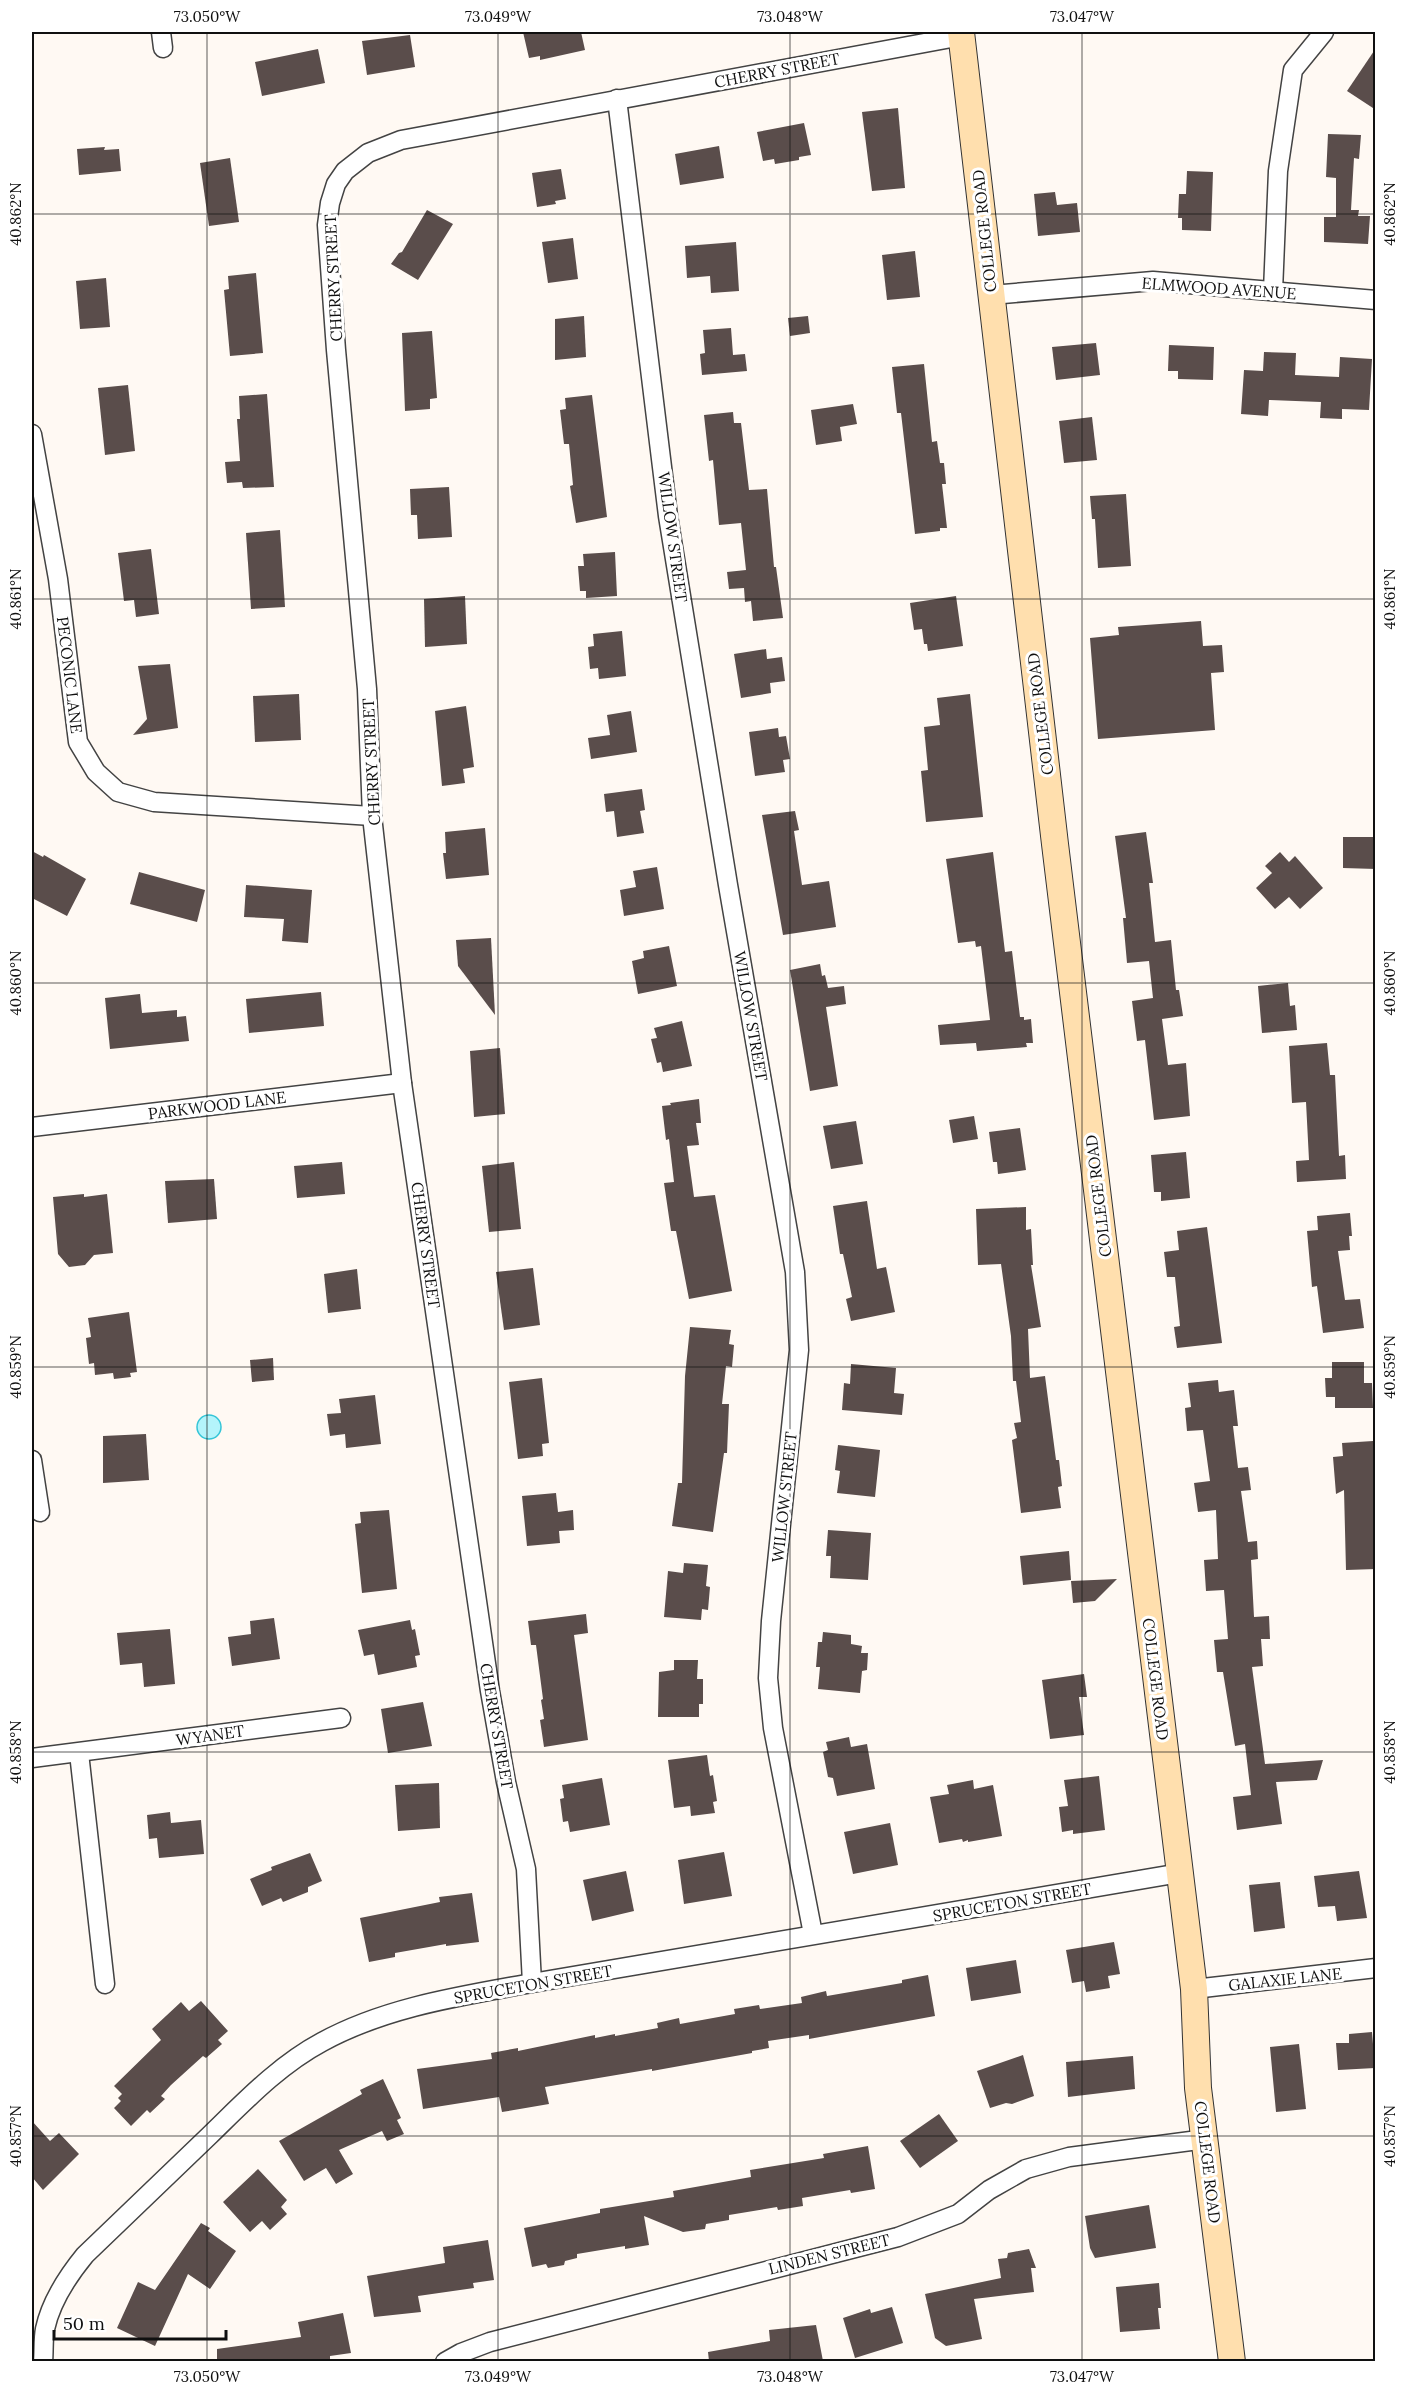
<svg xmlns="http://www.w3.org/2000/svg" width="1407" height="2393" font-family="Lora,serif">
<rect width="100%" height="100%" fill="#fff9f3"/>
<!-- water -->
<circle fill="#b4f4fb" stroke="#35c5d7" stroke-width="1.5" cx="209" cy="1427" r="12"/>
<!-- building -->
<g fill="#5a4d4b">
<path d="M523,32H581L585,50L540,60V56L529,58Z"/>
<path d="M410,35L415,67L367,75L362,41Z"/>
<path d="M1376,48V110L1347,91Z"/>
<path d="M318,49L325,83L262,96L255,62Z"/>
<path d="M898,108L905,188L872,191L862,112Z"/>
<path d="M804,123L811,155L799,157V160L775,164L774,159L763,161L757,132Z"/>
<path d="M1328,134L1361,135L1359,159L1354,158L1351,210H1359L1358,216H1370L1368,244L1324,242V217H1336V178L1326,177Z"/>
<path d="M719,146L724,178L680,185L675,154Z"/>
<path d="M105,147L104,150L119,149L121,171L79,175L77,149Z"/>
<path d="M230,158L239,222L209,226L200,163Z"/>
<path d="M561,169L566,199L555,201L556,204L537,207L532,173Z"/>
<path d="M1187,171L1213,172L1211,231L1182,230V218H1178L1179,194H1186Z"/>
<path d="M1055,192L1057,205L1077,203L1080,232L1038,236L1034,194Z"/>
<path d="M427,210L453,224L418,280L391,264L399,253L402,252Z"/>
<path d="M573,238L578,279L548,283L542,242Z"/>
<path d="M736,242L739,291L711,293L710,276L687,278L685,246Z"/>
<path d="M915,251L920,297L887,300L882,255Z"/>
<path d="M256,273L263,353L230,356L224,290L229,289L228,276Z"/>
<path d="M106,278L110,327L80,329L76,281Z"/>
<path d="M584,316L586,357L555,360V319Z"/>
<path d="M808,316L810,333L790,336L788,318Z"/>
<path d="M731,328L733,355L745,354L747,371L702,375L700,354L705,353L703,330Z"/>
<path d="M432,331L437,398L430,399V409L405,411L402,333Z"/>
<path d="M1096,343L1100,375L1056,380L1052,347Z"/>
<path d="M1169,345L1214,347L1213,380L1178,379V371H1168Z"/>
<path d="M1264,352L1296,353L1295,375L1339,377L1340,357L1372,359L1369,410L1342,409V419L1320,418L1321,402L1269,400L1268,416L1241,414L1244,370L1263,371Z"/>
<path d="M924,364L932,442L937,441L940,463H944L946,484H942L947,528H940V531L915,534L901,413H897L892,367Z"/>
<path d="M128,385L135,451L105,455L98,388Z"/>
<path d="M267,394L274,487L243,488L242,482L227,483L225,462L240,461L237,419H240L239,396Z"/>
<path d="M592,395L607,517L576,523L570,486L573,485L569,444H564L560,410L566,409L565,398Z"/>
<path d="M853,404L857,424L840,427L842,441L816,445L811,410Z"/>
<path d="M733,412L734,423H741L749,490L767,489L774,567H776L783,618L753,621L751,601L745,602L744,588L729,589L727,572L746,570L741,523L719,525L713,460L709,461L704,415Z"/>
<path d="M1092,417L1097,460L1064,463L1059,421Z"/>
<path d="M449,487L452,537L418,539L417,515H411L410,489Z"/>
<path d="M1126,494L1131,566L1098,568L1095,519H1092L1090,496Z"/>
<path d="M280,530L285,607L251,609L246,533Z"/>
<path d="M151,549L159,614L136,617L134,600L124,601L118,553Z"/>
<path d="M615,552L617,596L586,598V591H580L578,566H584L583,554Z"/>
<path d="M465,596L467,644L425,647L424,599Z"/>
<path d="M956,596L963,646L928,651L927,644H924L922,629L914,630L910,603Z"/>
<path d="M1201,621L1203,646L1222,645L1224,672L1211,673L1215,730L1098,739L1090,638L1119,635L1118,627Z"/>
<path d="M622,631L626,676L599,679L598,668L590,669L588,647L594,646L593,634Z"/>
<path d="M766,649L767,659L782,657L785,681L770,683L771,693L741,698L734,654Z"/>
<path d="M170,664L178,728L133,735L147,719L138,666Z"/>
<path d="M299,694L301,740L255,742L253,696Z"/>
<path d="M970,694L983,817L926,822L921,771L928,770L924,727L940,725L937,698Z"/>
<path d="M466,706L474,767L463,769L465,783L442,786L435,711Z"/>
<path d="M631,711L637,752L591,759L588,738L610,735L607,715Z"/>
<path d="M778,728L779,737L786,736L790,759L783,760L785,772L755,776L749,732Z"/>
<path d="M642,789L645,810L640,811L644,833L617,837L614,811L606,812L604,794Z"/>
<path d="M795,811L799,830L794,831L802,885L829,881L836,927L783,935L762,815Z"/>
<path d="M485,828L489,875L446,879L443,853H446L445,832Z"/>
<path d="M1146,832L1153,883H1149L1155,942L1171,940L1176,990H1179L1183,1016L1162,1019L1168,1065L1186,1063L1190,1116L1154,1120L1145,1040L1137,1041L1132,1001L1153,998L1149,961L1127,963L1123,918H1126L1115,836Z"/>
<path d="M1343,837H1376V869L1343,868Z"/>
<path d="M32,851L43,857L44,855L86,879L67,916L32,898Z"/>
<path d="M993,852L1005,952L1012,951L1020,1017H1024V1020L1031,1019L1033,1043H1026L1027,1047L977,1051L976,1043L940,1045L938,1025L990,1020L981,946L976,947L975,941L958,943L946,859Z"/>
<path d="M1280,852L1289,862L1295,856L1323,888L1300,909L1289,897L1275,909L1256,888L1272,873L1265,866Z"/>
<path d="M657,867L664,909L624,916L620,890L636,887L633,871Z"/>
<path d="M139,872L205,890L197,922L130,904Z"/>
<path d="M246,885L312,890L308,943L282,941L284,919L244,917Z"/>
<path d="M491,938L495,1015L458,966L456,940Z"/>
<path d="M669,946L677,986L638,994L632,961L644,958L643,951Z"/>
<path d="M820,964L822,976L825,975L828,988L844,986L846,1004L826,1007L838,1086L810,1091L790,970Z"/>
<path d="M1288,983L1290,1006L1295,1005L1297,1030L1262,1033L1258,986Z"/>
<path d="M321,992L324,1026L249,1033L246,999Z"/>
<path d="M140,994L142,1013L177,1010V1017L186,1016L189,1041L110,1049L105,998Z"/>
<path d="M682,1021L692,1066L663,1072L661,1062L657,1063L651,1039L657,1038L654,1028Z"/>
<path d="M1327,1043L1330,1075H1335L1339,1156L1345,1155L1346,1179L1297,1182L1296,1161L1309,1160L1306,1102L1292,1103L1289,1046Z"/>
<path d="M500,1048L505,1114L474,1117L470,1051Z"/>
<path d="M699,1099L701,1123H696L699,1145L687,1146L694,1197L715,1195L732,1291L689,1299L676,1231H671L664,1183L674,1182L669,1139L666,1140L662,1106L671,1105L670,1103Z"/>
<path d="M974,1116L978,1139L953,1143L949,1120Z"/>
<path d="M856,1121L863,1164L831,1169L823,1126Z"/>
<path d="M1020,1128L1026,1170L998,1174L997,1162H993L989,1132Z"/>
<path d="M1186,1152L1190,1198L1161,1201V1192H1154L1151,1155Z"/>
<path d="M342,1162L345,1194L297,1198L294,1166Z"/>
<path d="M514,1162L521,1229L489,1232L482,1166Z"/>
<path d="M214,1179L217,1219L168,1223L165,1181Z"/>
<path d="M84,1194V1197L107,1194L113,1253L94,1255L85,1265L69,1267L58,1254L53,1197Z"/>
<path d="M867,1201L877,1269L886,1267L895,1312L851,1321L846,1299L852,1297L843,1254H840L833,1206Z"/>
<path d="M1026,1207V1230L1031,1229L1033,1265H1031L1041,1327L1028,1329L1030,1378L1045,1376L1056,1460H1059L1062,1486L1058,1487L1061,1508L1021,1513L1012,1440L1017,1438L1014,1423L1021,1422L1016,1381H1013L1011,1336L1001,1264L978,1265L976,1209Z"/>
<path d="M1350,1213L1352,1236H1349L1350,1250L1338,1251L1345,1300L1360,1299L1364,1328L1323,1333L1317,1286L1312,1287L1307,1231L1318,1230L1317,1216Z"/>
<path d="M1207,1227L1222,1343L1177,1348L1174,1327L1180,1326L1175,1277H1167L1164,1252L1179,1250L1177,1231Z"/>
<path d="M533,1268L540,1325L504,1330L496,1272Z"/>
<path d="M357,1269L361,1309L328,1313L324,1274Z"/>
<path d="M129,1312L137,1372L130,1373L131,1377L114,1379L113,1373L95,1375L94,1363L89,1364L86,1338L91,1337L88,1318Z"/>
<path d="M690,1327L731,1330L729,1344L734,1345L732,1367L726,1366L722,1404H729L727,1453H724L713,1532L672,1526L678,1483H682L685,1376Z"/>
<path d="M273,1358L274,1380L252,1382L250,1360Z"/>
<path d="M1332,1362H1364V1383H1372L1373,1408H1335V1397H1326L1325,1378H1332Z"/>
<path d="M851,1364L896,1368L894,1393L904,1394L902,1415L842,1410L844,1383L850,1384Z"/>
<path d="M542,1378L549,1443L542,1444L543,1456L518,1459L509,1382Z"/>
<path d="M1218,1380L1219,1392L1234,1390L1238,1426H1233L1238,1468L1248,1467L1251,1490L1241,1491L1248,1542L1257,1541L1258,1559L1251,1560L1254,1617L1269,1616L1270,1639H1261L1263,1666L1252,1667L1265,1764L1323,1760L1317,1780L1276,1782L1282,1824L1237,1830L1233,1797L1251,1795L1245,1744L1235,1746L1223,1672H1217L1214,1640L1228,1639L1224,1590L1206,1591L1204,1560L1218,1559L1216,1510L1198,1512L1194,1483L1210,1481L1203,1430L1187,1431L1185,1408L1191,1407L1188,1383Z"/>
<path d="M375,1395L381,1444L346,1448L345,1434L330,1436L327,1414L341,1413L339,1399Z"/>
<path d="M146,1434L149,1480L103,1483V1436Z"/>
<path d="M1373,1441L1376,1462V1488H1374L1376,1569L1346,1570L1344,1490L1336,1494L1333,1457L1343,1456L1342,1443Z"/>
<path d="M838,1445L880,1450L875,1497L837,1493L840,1471L835,1470Z"/>
<path d="M556,1493L558,1512L573,1510L574,1530L559,1531L560,1543L527,1546L522,1496Z"/>
<path d="M389,1510L397,1589L362,1593L355,1524L361,1523L360,1512Z"/>
<path d="M828,1530L871,1533L868,1580L830,1578L831,1556H826Z"/>
<path d="M1069,1551L1071,1580L1023,1585L1020,1556Z"/>
<path d="M684,1563L708,1565L706,1586L710,1587L708,1610L702,1609L701,1620L664,1617L668,1571L683,1573Z"/>
<path d="M1117,1579L1095,1601L1073,1603L1071,1581Z"/>
<path d="M586,1614L588,1633L574,1635L588,1740L544,1747L540,1720L544,1719L541,1700L543,1699L536,1645H531L528,1621Z"/>
<path d="M274,1618L280,1659L232,1666L228,1637L251,1634L250,1621Z"/>
<path d="M410,1620L412,1630L415,1629L420,1655L415,1656L417,1667L378,1675L374,1654L364,1656L358,1630Z"/>
<path d="M170,1629L175,1684L144,1687L142,1663L120,1665L117,1633Z"/>
<path d="M823,1632L851,1635V1644L862,1646L861,1653H868L867,1670L862,1671L860,1693L818,1689L820,1667H816L818,1642H822Z"/>
<path d="M674,1660H698L697,1679H703V1704H699V1717H658L659,1672L674,1670Z"/>
<path d="M1084,1674L1087,1697H1079L1084,1735L1050,1739L1042,1680Z"/>
<path d="M423,1702L432,1746L388,1753L381,1709Z"/>
<path d="M849,1737L851,1747L867,1744L875,1789L837,1796L833,1778L828,1777L823,1752L828,1750L826,1742Z"/>
<path d="M707,1755L710,1776L713,1775L717,1801L713,1802L715,1813L691,1816L690,1806L674,1808L668,1760Z"/>
<path d="M1099,1776L1105,1830L1073,1834V1830L1062,1832L1059,1807L1068,1806L1064,1780Z"/>
<path d="M602,1778L610,1825L570,1832L568,1821L563,1822L560,1799L564,1798L562,1785Z"/>
<path d="M973,1780L974,1789L993,1785L1002,1836L968,1842V1840L963,1842L962,1839L939,1843L930,1797L949,1794L947,1785Z"/>
<path d="M439,1783L440,1828L398,1831L395,1785Z"/>
<path d="M170,1812L171,1823L201,1820L204,1854L159,1858L157,1838L149,1839L147,1815Z"/>
<path d="M890,1823L898,1865L853,1874L844,1832Z"/>
<path d="M724,1852L732,1896L684,1904L678,1860Z"/>
<path d="M310,1853L322,1881L308,1887V1892L283,1902L281,1898L262,1906L250,1879L272,1870L271,1867Z"/>
<path d="M626,1871L634,1911L592,1921L583,1880Z"/>
<path d="M1359,1871L1367,1918L1337,1921L1335,1906L1318,1907L1314,1876Z"/>
<path d="M1280,1882L1285,1928L1254,1932L1249,1885Z"/>
<path d="M472,1893L479,1942L446,1946V1944L395,1953V1957L369,1962L360,1918L440,1902L439,1897Z"/>
<path d="M1114,1942L1120,1974L1108,1976L1110,1988L1086,1992L1084,1981L1072,1983L1066,1950Z"/>
<path d="M1016,1960L1021,1993L971,2001L966,1968Z"/>
<path d="M928,1975L935,2016L809,2039V2035L768,2041L769,2048L752,2051V2053L652,2071V2069L545,2087L549,2104L502,2112L499,2097L423,2109L417,2069L492,2059L491,2053L518,2048V2051L595,2035V2038L615,2034V2036L658,2028L657,2023L679,2018L680,2024L735,2014L734,2009L759,2005L760,2009L802,2003L801,1997L826,1991L827,1996L902,1983V1980Z"/>
<path d="M201,2001L228,2031L218,2040L222,2044L206,2058L203,2056L171,2085L161,2096L165,2099L150,2113L147,2110L131,2126L114,2108L121,2101L118,2098L122,2094L114,2086L161,2040L152,2029L181,2002L189,2011Z"/>
<path d="M1372,2032L1375,2068L1338,2070L1336,2043H1349V2034Z"/>
<path d="M1299,2044L1306,2109L1276,2112L1270,2047Z"/>
<path d="M1023,2055L1034,2096L1012,2104L1006,2103L990,2108L977,2071Z"/>
<path d="M1133,2056L1135,2089L1068,2097L1066,2062Z"/>
<path d="M383,2079L401,2118L397,2120L404,2134L387,2141L382,2131L339,2150L353,2174L336,2184L326,2168L304,2181L279,2141L362,2094L360,2090Z"/>
<path d="M939,2114L958,2141L920,2168L900,2141Z"/>
<path d="M32,2121L50,2141L59,2133L79,2154L43,2190L32,2177Z"/>
<path d="M868,2146L875,2189L851,2193L850,2190L802,2198L803,2206L778,2210L777,2207L729,2215V2220L706,2224L705,2229L683,2232L644,2216L649,2245L625,2249V2246L577,2254V2258L565,2261L564,2265L548,2268L546,2264L532,2267L524,2228L600,2213V2209L674,2197L673,2191L751,2177L750,2170L824,2158L823,2154Z"/>
<path d="M258,2169L287,2200L281,2207L287,2214L270,2230L262,2221L250,2232L223,2202Z"/>
<path d="M1149,2205L1156,2248L1095,2258L1090,2248L1085,2216Z"/>
<path d="M201,2223L210,2228L208,2231L236,2251L210,2289L188,2274L155,2346L117,2328L138,2282L155,2290Z"/>
<path d="M488,2240L494,2280L473,2283L474,2288L418,2296L421,2312L374,2317L367,2276L445,2263L443,2247Z"/>
<path d="M1029,2249L1036,2268H1031L1034,2292L974,2299L982,2339L946,2346L935,2338L925,2294L1001,2278L998,2259L1007,2258L1008,2253Z"/>
<path d="M1159,2283L1161,2308H1158L1160,2329L1120,2332L1116,2287Z"/>
<path d="M892,2307L903,2343L855,2358L843,2318L870,2309L871,2313Z"/>
<path d="M343,2313L351,2353L330,2356V2360L321,2361H217V2349L301,2337L298,2322Z"/>
<path d="M816,2325L823,2361H709L708,2352L770,2341L769,2330Z"/>
</g>
<g fill="none" stroke-linecap="round" stroke-linejoin="round">
<defs>
<g id="street">
<path d="M161,32L163,48"/>
<path d="M617,99L668,516L728,885L795,1272L799,1350L771,1621L768,1678L773,1728L813,1934"/>
<path d="M1273,291L1278,171L1293,70L1324,32"/>
<path d="M991,295L1153,281L1376,300"/>
<path d="M32,434L58,579L78,742L96,772L118,792L154,802L372,816"/>
<path d="M32,1127L402,1083"/>
<path d="M32,1460L40,1512"/>
<path d="M79,1753L105,1984"/>
<path d="M32,1758L341,1718"/>
<path d="M532,1983L526,1869L506,1782L490,1691L402,1083L372,816L367,689L336,350L327,225L330,203L336,184L345,171L368,153L401,140L962,36"/>
<path d="M1194,1989L1376,1968"/>
<path d="M43,2362C44,2351 43,2339 45,2329C51,2301 67,2277 85,2255C127,2215 168,2175 210,2135C245,2101 279,2065 322,2042C386,2007 461,1996 532,1983L1180,1873"/>
<path d="M445,2362L461,2353L490,2342L898,2237L958,2214L989,2190L1026,2169L1069,2157L1206,2139"/>
</g>
<path id="secondary" d="M961,32L1055,844L1194,1989L1198,2088L1232,2362"/>
</defs>
<!-- street casing -->
<use href="#street" stroke="#434343" stroke-width="21"/>
<!-- secondary casing -->
<use href="#secondary" stroke="#323232" stroke-width="28"/>
<!-- street -->
<use href="#street" stroke="#fff" stroke-width="18"/>
<!-- secondary -->
<use href="#secondary" stroke="#ffdfae" stroke-width="26"/>
</g>
<!-- ticks -->
<path fill="none" stroke="#101010" stroke-width="1.5" stroke-opacity="0.45" d="M207,32V2362M498,32V2362M790,32V2362M1082,32V2362M1374,32V2362M32,214H1376M32,599H1376M32,983H1376M32,1367H1376M32,1752H1376M32,2136H1376"/>
<g text-anchor="middle" dominant-baseline="central" stroke-width="6" stroke-linejoin="round" paint-order="stroke">
<!-- street labels -->
<g font-size="16" fill="#101010" stroke="#fff">
<text transform="translate(777 70) rotate(-11)">CHERRY STREET</text>
<text transform="translate(984 231) rotate(-96)">COLLEGE ROAD</text>
<text transform="translate(333 278) rotate(-93)">CHERRY STREET</text>
<text transform="translate(1219 288) rotate(4)">ELMWOOD AVENUE</text>
<text transform="translate(673 537) rotate(82)">WILLOW STREET</text>
<text transform="translate(70 675) rotate(83)">PECONIC LANE</text>
<text transform="translate(1040 714) rotate(-97)">COLLEGE ROAD</text>
<text transform="translate(371 762) rotate(-93)">CHERRY STREET</text>
<text transform="translate(751 1016) rotate(80)">WILLOW STREET</text>
<text transform="translate(217 1105) rotate(-7)">PARKWOOD LANE</text>
<text transform="translate(1098 1196) rotate(-97)">COLLEGE ROAD</text>
<text transform="translate(426 1245) rotate(82)">CHERRY STREET</text>
<text transform="translate(784 1497) rotate(-84)">WILLOW STREET</text>
<text transform="translate(1156 1679) rotate(83)">COLLEGE ROAD</text>
<text transform="translate(497 1726) rotate(80)">CHERRY STREET</text>
<text transform="translate(210 1735) rotate(-8)">WYANET</text>
<text transform="translate(1012 1902) rotate(-10)">SPRUCETON STREET</text>
<text transform="translate(1285 1979) rotate(-6)">GALAXIE LANE</text>
<text transform="translate(533 1984) rotate(-10)">SPRUCETON STREET</text>
<text transform="translate(1208 2162) rotate(83)">COLLEGE ROAD</text>
<text transform="translate(829 2254) rotate(-14)">LINDEN STREET</text>
</g>
</g>
<!-- border -->
<rect width="1407" height="2393" fill="none" stroke="#ffffff" stroke-width="66"/>
<!-- scale -->
<path d="M54 2330v9h172v-9" fill="none" stroke="#101010" stroke-width="3"/>
<text x="63" y="2330" font-size="18" fill="#101010" stroke="#ffffff" stroke-width="4.5" paint-order="stroke">50 m</text>
<rect x="33" y="33" width="1341" height="2327" fill="none" stroke="#101010" stroke-width="2"/>
<g font-size="15" text-anchor="middle" fill="#101010">
<text x="207" y="22">73.050°W</text>
<text x="498" y="22">73.049°W</text>
<text x="790" y="22">73.048°W</text>
<text x="1082" y="22">73.047°W</text>
<text transform="translate(16 214) rotate(-90)" y="5">40.862°N</text>
<text transform="translate(1390 214) rotate(-90)" y="5">40.862°N</text>
<text transform="translate(16 599) rotate(-90)" y="5">40.861°N</text>
<text transform="translate(1390 599) rotate(-90)" y="5">40.861°N</text>
<text transform="translate(16 983) rotate(-90)" y="5">40.860°N</text>
<text transform="translate(1390 983) rotate(-90)" y="5">40.860°N</text>
<text transform="translate(16 1367) rotate(-90)" y="5">40.859°N</text>
<text transform="translate(1390 1367) rotate(-90)" y="5">40.859°N</text>
<text transform="translate(16 1752) rotate(-90)" y="5">40.858°N</text>
<text transform="translate(1390 1752) rotate(-90)" y="5">40.858°N</text>
<text transform="translate(16 2136) rotate(-90)" y="5">40.857°N</text>
<text transform="translate(1390 2136) rotate(-90)" y="5">40.857°N</text>
<text x="207" y="2382">73.050°W</text>
<text x="498" y="2382">73.049°W</text>
<text x="790" y="2382">73.048°W</text>
<text x="1082" y="2382">73.047°W</text>
</g>
</svg>
